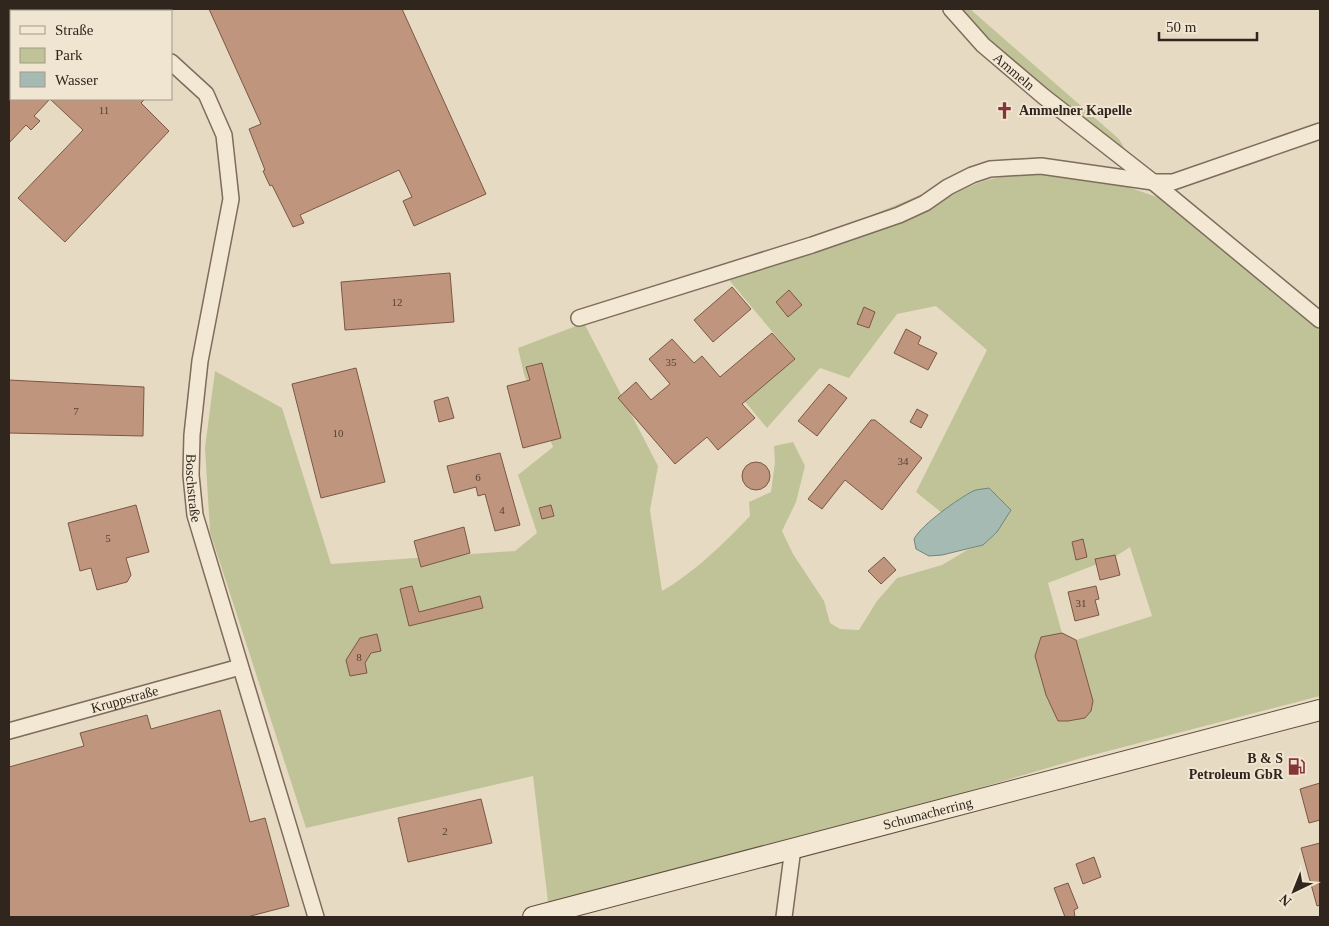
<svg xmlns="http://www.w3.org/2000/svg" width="1329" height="926" font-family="'Times New Roman',serif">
<rect width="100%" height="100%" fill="#e7dac2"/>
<!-- green -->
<g fill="#c0c398" fill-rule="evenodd">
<path d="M956,9H970L1119,139L1133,163L1048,94Z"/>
<path d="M1039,174L1125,186L1157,197L1320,331V696L1085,757L887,815L655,877L548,902L533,776L306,828L210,532L205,448L215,371L282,408L331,564L515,551L537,533L518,475L553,447L524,374L518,348L584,323L658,466L650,510L662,591C694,573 725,542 750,516L749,502L771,492L775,462L774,446L793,442L805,466L796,502L782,531L793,554L824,601L830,623L840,629L859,630L877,601L897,578L942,565L967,550L983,545L997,532L1011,510L975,490L942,513L916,492L987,350L936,306L897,314L849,378L820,368L767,428L742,398L790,353L719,268L821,236L923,194L941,202C977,180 996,175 1039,174ZM1130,547L1152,616L1076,640L1093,701C1089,721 1076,721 1058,721L1046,695L1035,656L1041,637L1062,633L1048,583L1113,558Z"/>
</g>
<!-- water -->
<path fill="#a4bab3" stroke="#6c877f" d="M989,488L1011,510L997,532L983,545L942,555L929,556L916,549L914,539C922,524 958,499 973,491C978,489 984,489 989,488Z"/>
<!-- building -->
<g fill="#c0957d" stroke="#7a5745">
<path d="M209,9H402L486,194L414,226L403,201L412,197L399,170L300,215L304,223L293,227L272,185L270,186L263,171L265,170L249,129L261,124Z"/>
<path d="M9,99H145L141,103L169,131L65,242L18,198L83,130L50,99L34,116L40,121L31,130L26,125L9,143Z"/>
<path d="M450,273L454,322L345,330L341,282Z"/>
<path d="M732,287L751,309L713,342L694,320Z"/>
<path d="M789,290L802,305L788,317L776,302Z"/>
<path d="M864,307L875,312L869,328L857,324Z"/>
<path d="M906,329L921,337L918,344L937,353L928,370L894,353Z"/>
<path d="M772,333L795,359L742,404L755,418L718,450L707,437L675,464L618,398L636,382L651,400L670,384L649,359L672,339L694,363L702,356L720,377Z"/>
<path d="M542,363L561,438L523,448L507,386L530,380L526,367Z"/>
<path d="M356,368L385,482L321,498L292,384Z"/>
<path d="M9,380L144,387L143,436L9,433Z"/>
<path d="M829,384L847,398L817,436L798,421Z"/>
<path d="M448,397L454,418L439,422L434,401Z"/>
<path d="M917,409L928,415L921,428L910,422Z"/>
<path d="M871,420H875L922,458L882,510L845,480L822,509L808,499Z"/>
<path d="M500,453L520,525L495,531L485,494L478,496L476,487L454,493L447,466Z"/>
<circle cx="756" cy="476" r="14"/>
<path d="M136,505L149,552L126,558L131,575L127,582L97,590L91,568L80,571L68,523Z"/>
<path d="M551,505L554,516L542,519L539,508Z"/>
<path d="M464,527L470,553L421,567L414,541Z"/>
<path d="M1083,539L1087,557L1076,560L1072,542Z"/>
<path d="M1115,555L1120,575L1100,580L1095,559Z"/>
<path d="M884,557L896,570L881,584L868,571Z"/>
<path d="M412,586L419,612L480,596L483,608L409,626L400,589Z"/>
<path d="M1096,586L1099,599L1095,600L1099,615L1075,621L1068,592Z"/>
<path d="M1062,633L1076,640L1093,701L1091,711L1085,718L1068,721H1058L1046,695L1035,656L1041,637Z"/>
<path d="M377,634L381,651L371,653L365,663L367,673L350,676L346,660L360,638Z"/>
<path d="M220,710L250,822L265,818L289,906L247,917H9V767L84,746L80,733L147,715L151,729Z"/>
<path d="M1320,783V820L1309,823L1300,789Z"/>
<path d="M481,799L492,843L408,862L398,818Z"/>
<path d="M1320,843V905L1317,906L1301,848Z"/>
<path d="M1094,857L1101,877L1083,884L1076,864Z"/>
<path d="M1068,883L1078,908L1074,910L1075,917H1065L1054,888Z"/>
</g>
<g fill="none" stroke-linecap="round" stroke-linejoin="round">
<defs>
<g id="street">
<path d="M114,9L117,11"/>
<path id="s1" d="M951,9L983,45L1043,96L1153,182L1320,320"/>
<path d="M26,11L28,9"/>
<path d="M9,29L11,27"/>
<path id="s2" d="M171,62L206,94L224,135L231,199L200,361L192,435L191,475L195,515L316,917"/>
<path d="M579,318L812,245L899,215L925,203L948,187L972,175L990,169L1041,166L1153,182H1173L1320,131"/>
<path id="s3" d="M9,731L240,667"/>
<path d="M784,917L793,848"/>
</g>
<g id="secondary">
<path id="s4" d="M533,917L1320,710"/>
</g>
</defs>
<!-- street casing -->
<use href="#street" stroke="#7e6c5c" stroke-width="18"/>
<!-- secondary casing -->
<use href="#secondary" stroke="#604e3f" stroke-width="22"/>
<!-- street -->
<use href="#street" stroke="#f3e8d4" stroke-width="15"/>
<!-- secondary -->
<use href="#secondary" stroke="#f3e8d4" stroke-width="20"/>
</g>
<!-- icons -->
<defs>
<symbol id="church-bare" viewBox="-9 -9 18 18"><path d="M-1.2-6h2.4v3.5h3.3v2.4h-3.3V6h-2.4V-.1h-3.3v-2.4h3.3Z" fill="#853438" stroke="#f0e5d1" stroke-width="2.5" paint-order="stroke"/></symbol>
<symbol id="fuel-bare" viewBox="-9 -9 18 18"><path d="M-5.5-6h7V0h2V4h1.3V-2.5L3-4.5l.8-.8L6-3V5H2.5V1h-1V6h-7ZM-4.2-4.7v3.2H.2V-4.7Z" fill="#853438" stroke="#f0e5d1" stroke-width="2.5" paint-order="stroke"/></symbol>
</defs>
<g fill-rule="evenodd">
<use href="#church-bare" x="992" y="98" width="25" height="25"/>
<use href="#fuel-bare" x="1284" y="754" width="25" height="25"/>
</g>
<g text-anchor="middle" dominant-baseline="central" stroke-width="4" stroke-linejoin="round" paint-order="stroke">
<!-- number labels -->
<g font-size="11" fill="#544236">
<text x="104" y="110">11</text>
<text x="397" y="302">12</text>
<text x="671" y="362">35</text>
<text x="76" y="411">7</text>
<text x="338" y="433">10</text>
<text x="903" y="461">34</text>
<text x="478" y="477">6</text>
<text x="502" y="510">4</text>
<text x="108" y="538">5</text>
<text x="1081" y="603">31</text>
<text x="359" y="657">8</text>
<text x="445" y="831">2</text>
</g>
<!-- street labels -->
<g font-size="14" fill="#30261e" stroke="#f0e5d1">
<text stroke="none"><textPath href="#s1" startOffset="89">Ammeln</textPath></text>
<text stroke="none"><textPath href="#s2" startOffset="449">Boschstraße</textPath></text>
<text stroke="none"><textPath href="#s3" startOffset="120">Kruppstraße</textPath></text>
<text stroke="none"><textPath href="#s4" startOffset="408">Schumacherring</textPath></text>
</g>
<!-- poi labels -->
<g font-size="14" font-weight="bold" fill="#30261e" stroke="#f0e5d1" text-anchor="start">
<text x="1019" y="110">Ammelner Kapelle</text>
<text x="1283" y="758" text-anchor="end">B &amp; S<tspan x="1283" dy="16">Petroleum GbR</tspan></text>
</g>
</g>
<!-- border -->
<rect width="1329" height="926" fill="none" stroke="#30261e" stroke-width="20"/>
<!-- legend -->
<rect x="10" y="10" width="162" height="90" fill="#f0e5d1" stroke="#a39989"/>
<rect x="20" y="26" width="25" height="8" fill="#f3e8d4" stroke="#a39989"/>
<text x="55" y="35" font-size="15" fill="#30261e">Straße</text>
<rect x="20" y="48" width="25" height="15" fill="#c0c398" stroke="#a39989"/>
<text x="55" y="60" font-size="15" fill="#30261e">Park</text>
<rect x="20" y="72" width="25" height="15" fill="#a4bab3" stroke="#a39989"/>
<text x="55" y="85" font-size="15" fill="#30261e">Wasser</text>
<!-- north arrow -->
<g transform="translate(1294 891) rotate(223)" stroke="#f0e5d1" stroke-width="4" paint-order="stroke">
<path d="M0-4L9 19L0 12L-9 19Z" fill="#30261e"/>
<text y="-8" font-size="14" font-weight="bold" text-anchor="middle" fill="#30261e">N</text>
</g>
<!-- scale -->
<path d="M1159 32v8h98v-8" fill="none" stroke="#30261e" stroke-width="2.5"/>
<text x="1166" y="32" font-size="15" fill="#30261e" stroke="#f0e5d1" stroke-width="4" paint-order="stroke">50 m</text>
</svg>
